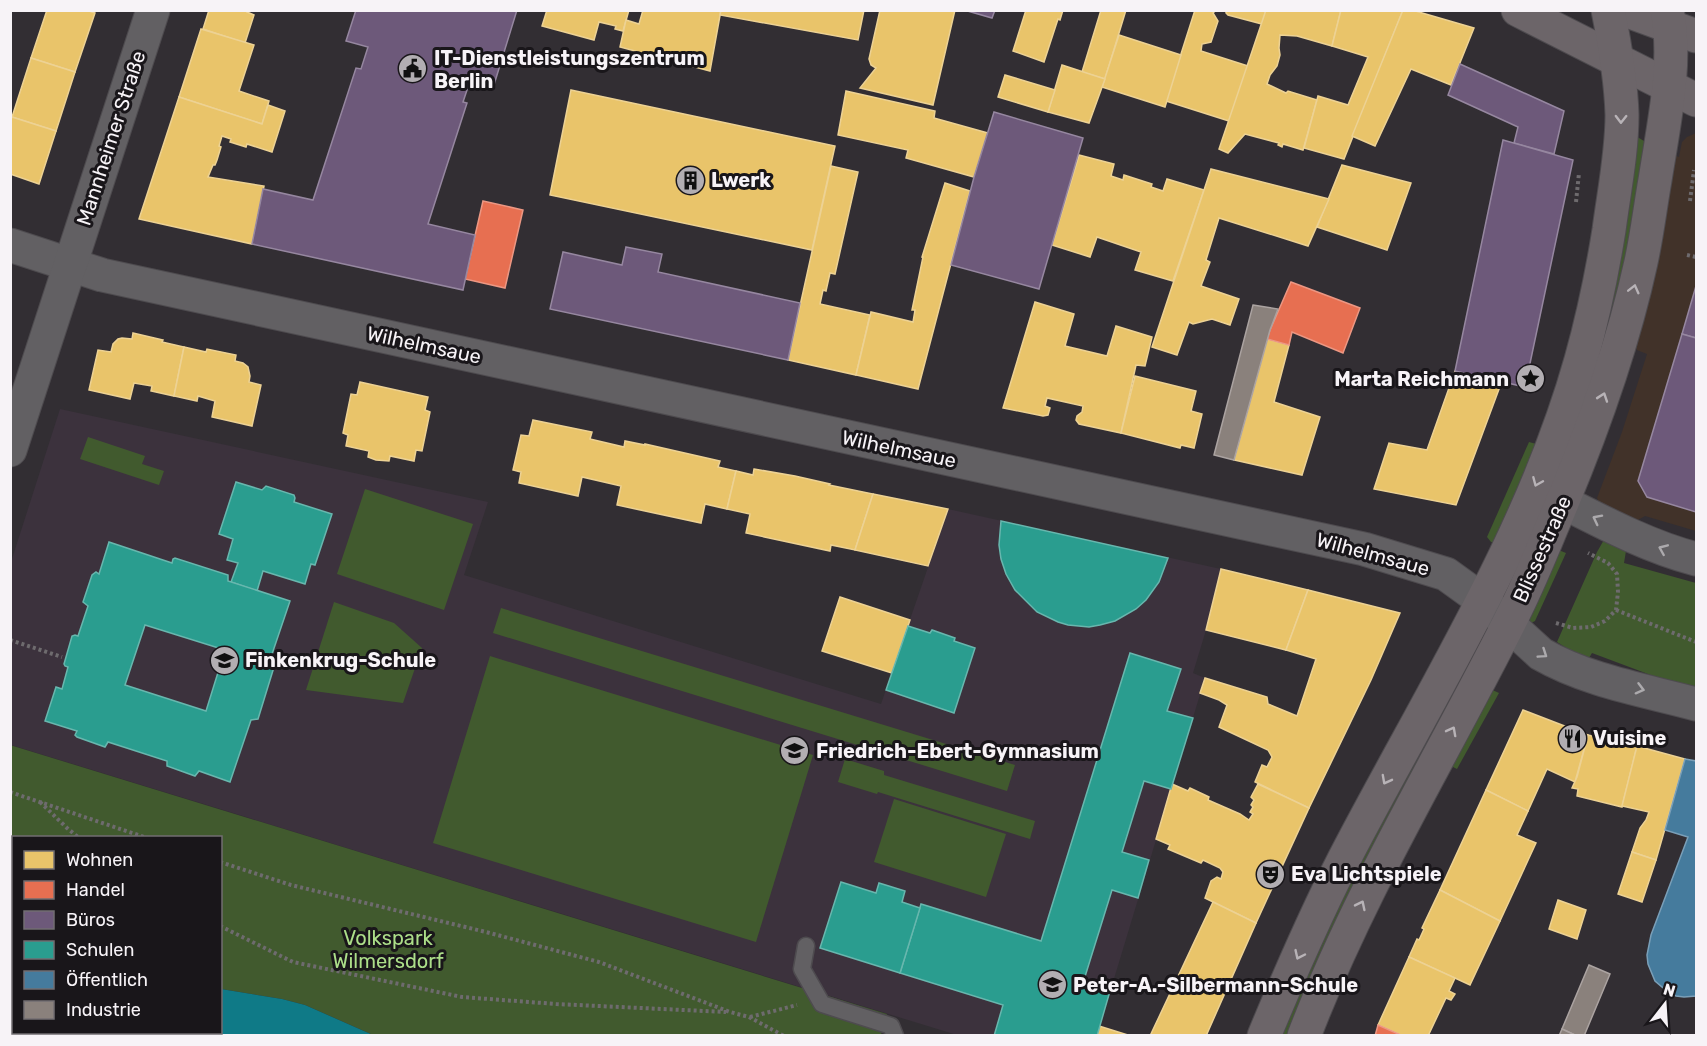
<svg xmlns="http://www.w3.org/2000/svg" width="1707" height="1046" font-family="Rubik,sans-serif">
<rect width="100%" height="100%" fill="#322e33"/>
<!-- commercial -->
<path fill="#413229" d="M1696,133V531L1645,516L1631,524L1599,502L1597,498L1622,432L1647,354L1637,350L1635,346L1670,154L1679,157L1682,142L1687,137Z"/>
<!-- built -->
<path fill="#3c323d" d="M60,409L488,502L464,575L881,704L948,509L1221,569L1206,630L1193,673L1205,678L1097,1035H957L11,745V562Z"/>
<!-- green -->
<g fill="#415a2e">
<path d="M1634,135L1644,141L1642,166L1616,311L1586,384Z"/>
<path d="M88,437L145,456L142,464L164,471L159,485L80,459Z"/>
<path d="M1529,442L1540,445L1494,543L1491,542L1487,537Z"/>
<path d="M365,489L473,524L444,610L337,574Z"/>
<path d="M1605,538L1626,551L1624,563L1696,583V690L1664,680L1592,653L1589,658H1582L1557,642L1597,552Z"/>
<path d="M1556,549L1566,553L1535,621L1531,623L1526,620Z"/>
<path d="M334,602L394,623L422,648L403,703L306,690Z"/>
<path d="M501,608L1015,765L1007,791L493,633Z"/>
<path d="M490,656L813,755L756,942L433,843Z"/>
<path d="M1456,673L1468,679L1291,1035L1277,1036L1291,998Z"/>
<path d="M1488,688L1499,693L1457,769L1447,764Z"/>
<path d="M10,745L887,1014L881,1035H373L305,1005L282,999L221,989L220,838H14L13,908L11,907Z"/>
<path d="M845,759L884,771V775L1035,821L1030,839L878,792L877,794L838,782Z"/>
<path d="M894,799L1006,834L986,897L874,862Z"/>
</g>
<!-- water -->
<path fill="#0f7a87" d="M11,907L14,908V1032H220L221,989L282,999L305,1005L373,1035H11Z"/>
<!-- homes -->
<g fill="#e9c46a" stroke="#edd294" stroke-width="1.5">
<path d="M47,10H86L95,13L75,72L31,58Z"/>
<path d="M209,10H248L247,12L254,15L245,43L203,29Z"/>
<path d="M547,10H629L623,31L615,29L616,26L599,22L594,40L542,26Z"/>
<path d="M643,10H721L710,71L620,47L626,20L639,24Z"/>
<path d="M721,10H864L858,40L720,15Z"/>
<path d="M880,10H955L933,105L860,88L876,68L871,65L869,59Z"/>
<path d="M1026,10H1063L1060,20L1058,19L1044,62L1013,51Z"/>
<path d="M1101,10H1126L1105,79L1082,72Z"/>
<path d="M1195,10H1216L1213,13L1218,21L1211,42L1202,44L1201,51L1248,66L1229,121L1166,101Z"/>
<path d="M1226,10H1266L1262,24L1228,15L1226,13Z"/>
<path d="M1266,10H1341L1332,46L1297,36L1280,35L1279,48L1280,55L1277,66L1270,75L1267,84L1286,93L1288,91L1317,100L1303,150L1283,144L1282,147L1278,145L1279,143L1245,134L1228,153L1219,149Z"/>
<path d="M1341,10H1403L1344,159L1304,148L1318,96L1348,105L1368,57L1332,46Z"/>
<path d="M1403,10H1412L1474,28L1451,85L1411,69L1375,146L1352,136Z"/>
<path d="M201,29L254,45L239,91L269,101L262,124L179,97Z"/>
<path d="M1119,35L1181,55L1165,107L1102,87Z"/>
<path d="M31,58L75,72L56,131L12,117Z"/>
<path d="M1062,65L1105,79L1089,123L1048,112Z"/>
<path d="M1005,75L1055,90L1048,112L998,97Z"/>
<path d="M571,90L835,146L812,250L550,195Z"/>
<path d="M846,91L935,111L934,118L988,133L974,177L906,158L908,150L838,135Z"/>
<path d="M179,97L262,124L268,105L285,111L272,152L247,144L246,147L230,142L231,139L222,136L219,146L221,147L217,160L215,165H213L208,177L264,186L252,244L139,219Z"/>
<path d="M12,117L56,131L39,184L10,174V122Z"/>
<path d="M1079,155L1114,164L1111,176L1123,180L1124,175L1152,184L1151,187L1163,191L1167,179L1204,190L1173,281L1135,270L1141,252L1097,237L1090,257L1052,245Z"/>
<path d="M1342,165L1411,183L1387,250L1317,227Z"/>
<path d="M831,166L858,172L835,274L830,273L826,291L823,290L820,304L870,315L856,375L788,360Z"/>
<path d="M1211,169L1329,199L1308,246L1219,218L1206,260L1210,262L1201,286L1239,299L1230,325L1212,319L1193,324L1189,322L1177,355L1152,347Z"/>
<path d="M945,183L970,191L918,389L856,375L871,312L913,322L915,310H912L923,257H922Z"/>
<path d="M1035,302L1074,314L1065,346L1107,356L1116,326L1152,337L1145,366L1136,365L1121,433L1079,424L1076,420L1077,416L1082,412L1083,406L1047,398L1045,406L1050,408L1048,415L1043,416L1003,408Z"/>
<path d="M133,333L163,340L162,342L184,347L174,396L151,391L152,386L134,383L130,399L89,390L98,350L111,352L113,344L118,339L122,338L132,339Z"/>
<path d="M1267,339L1289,345L1274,402L1320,417L1302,475L1234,460Z"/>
<path d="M184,347L206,352L207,349L236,355L235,361L243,363L248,367L250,376L249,382L261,385L252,426L212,417L215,401L198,396L197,401L174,396Z"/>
<path d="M1455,371L1502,381L1456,505L1374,489L1389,443L1427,450Z"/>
<path d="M1135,376L1196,391L1191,411L1202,414L1194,448L1181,445L1180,448L1121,433Z"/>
<path d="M360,382L428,397L425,410L430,412L422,451L416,450L414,461L390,456L389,461L376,460L368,457L369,451L346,446L348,435L343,433L351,394L357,395Z"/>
<path d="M533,420L592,432L590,439L624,447L625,441L645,445V444L720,461L718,467L736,471L727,509L705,504L701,523L617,505L621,486L582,477L578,496L519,483L521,472L513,470L521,435L529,436Z"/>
<path d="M754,469L795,476L830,484L829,485L873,494L855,550L831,545L830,551L746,533L750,514L727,509L736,471L753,475Z"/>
<path d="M873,494L948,509L928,566L855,550Z"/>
<path d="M1221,569L1308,590L1286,650L1206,630Z"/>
<path d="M1308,590L1400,613L1371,680L1309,808L1255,782L1262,765L1267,767L1272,757L1268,750L1219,727L1227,705L1219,700L1200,693L1205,678L1267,697L1268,704L1297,716L1316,659L1286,650Z"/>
<path d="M840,597L910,620L892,673L822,651Z"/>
<path d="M1523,710L1588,735L1575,782L1547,769L1528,811L1486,790Z"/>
<path d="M1588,735L1637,746L1622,807L1577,796L1578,789L1572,788L1577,777Z"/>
<path d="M1637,746L1685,759L1656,860L1632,852L1640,828L1646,820L1649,812L1622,806Z"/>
<path d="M1172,784L1188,791L1190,788L1209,797L1208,800L1240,814L1249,820L1253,814L1250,812L1253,807L1251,805L1254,800L1251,797L1258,784L1309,808L1256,923L1205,898L1211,881L1217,877L1221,879L1223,872L1220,868L1203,860L1201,863L1168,849L1170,845L1156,839Z"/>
<path d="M1486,790L1528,811L1517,835L1536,843L1500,921L1440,890Z"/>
<path d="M1632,852L1656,860L1642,902L1618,894Z"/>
<path d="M1440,890L1500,921L1470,985L1409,957L1417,939L1419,940L1424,929L1422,928Z"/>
<path d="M1558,900L1586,910L1577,939L1549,929Z"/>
<path d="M1213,902L1256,923L1206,1036H1150Z"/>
<path d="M1409,957L1455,978L1449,991L1455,994L1451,1000L1446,998L1428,1036H1403L1378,1025Z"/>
<path d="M1099,1026L1131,1036H1097Z"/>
</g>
<!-- shops -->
<g fill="#e76f51" stroke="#ec9783" stroke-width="1.5">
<path d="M483,201L523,210L505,288L465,279Z"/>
<path d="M1291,282L1360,308L1343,353L1292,332L1289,345L1267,339L1270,330Z"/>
<path d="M1378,1025L1403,1036H1375Z"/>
</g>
<!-- offices -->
<g fill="#6d597a" stroke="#9687a0" stroke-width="1.5">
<path d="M356,10H517L493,88L470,81L463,102L467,103L428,224L475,235L463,290L252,244L263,189L313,200L356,68L361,69L368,47L346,41Z"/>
<path d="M964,10H995L992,18Z"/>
<path d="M1460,64L1564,111L1554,154L1514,143L1518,127L1448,95Z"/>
<path d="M994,112L1083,138L1039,289L951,265L974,177Z"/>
<path d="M1503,140L1573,160L1525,387L1455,371Z"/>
<path d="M626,247L662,254L658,272L800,303L788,360L550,309L563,252L622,265Z"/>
<path d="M1696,286V338L1682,334Z"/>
<path d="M1682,334L1696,338V512L1647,497L1638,481Z"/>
</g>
<!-- schools -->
<g fill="#2a9d8f" stroke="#68b7ae" stroke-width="1.5" fill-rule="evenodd">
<path d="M236,482L262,490L266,486L294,495L295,498L294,502L332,514L315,565L311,564L305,584L263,571L257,591L231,582L238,563L227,560L233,539L219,534Z"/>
<path d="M1001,521L1168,558L1159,582L1146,600L1136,609L1115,621L1100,625L1089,627L1068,625L1058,622L1037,612L1015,590L1006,574L1001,559L999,545Z"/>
<path d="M109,542L172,563L173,559L175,558L228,575V581L290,601L269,663L272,664L274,667L258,719L251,720L230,782L199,771L195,776L167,766V761L108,742L105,747L77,737L75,735L77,731L45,721L56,687L62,689L68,667L65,666L64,664L72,636L75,635L78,636L88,606L83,602L92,575L96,572L99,574ZM145,625L225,650L206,711L125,685Z"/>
<path d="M908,626L930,633L932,630L955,638L954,641L975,648L954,713L886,690Z"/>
<path d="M1130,653L1181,669L1167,711L1193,718L1171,789L1144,781L1122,852L1149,860L1138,898L1112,890L1083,983L1110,991L1097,1036H994L1003,1005L900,973L921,904L1041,941Z"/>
<path d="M841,882L876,893L879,883L905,891L902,902L920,908L900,973L820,948Z"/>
</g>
<!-- public -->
<path fill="#457b9d" stroke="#7a9fb8" stroke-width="1.5" d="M1685,759L1696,761V996L1684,997L1676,996L1668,992L1655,981L1648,964L1647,955L1651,935L1688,837L1665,830Z"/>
<!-- industry -->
<g fill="#8a817c" stroke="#aba3a1" stroke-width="1.5">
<path d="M1253,305L1278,309L1270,330L1234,460L1214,455Z"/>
<path d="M1589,965L1610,974L1584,1036H1577L1562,1029Z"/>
<path d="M1562,1029L1577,1036H1559Z"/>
</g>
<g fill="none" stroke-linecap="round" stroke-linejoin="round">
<defs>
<path id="lane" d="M806,946L802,969L822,1004L891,1026L895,1036"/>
<g id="street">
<path d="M10,245L102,275L1364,549L1446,574L1482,600L1541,654C1588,681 1644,690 1696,704"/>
<path d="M10,450L153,10"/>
<path d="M1563,502C1606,524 1650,547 1696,559"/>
</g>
<g id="secondary">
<path d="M1518,10L1696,100"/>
<path d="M1625,10L1696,36"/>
<path d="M1264,1036C1291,971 1319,906 1352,844C1434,688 1533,531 1581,360C1593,317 1602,274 1609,230C1614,192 1622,153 1622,115C1621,79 1615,45 1608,10"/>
<path d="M1304,1036C1359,892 1439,762 1508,625C1524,594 1538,561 1551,529C1588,443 1621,354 1641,262C1647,235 1650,208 1655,180C1663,128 1678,62 1667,10"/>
</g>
</defs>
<!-- lane casing -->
<use href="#lane" stroke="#4e4b4f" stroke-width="19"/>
<!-- street casing -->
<use href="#street" stroke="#4e4b4f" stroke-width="35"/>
<!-- secondary casing -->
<use href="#secondary" stroke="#4e4b4f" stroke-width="35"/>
<!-- path -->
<g stroke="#6e6b6e" stroke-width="4" stroke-dasharray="3 3" stroke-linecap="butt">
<path d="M1690,201L1694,170"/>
<path d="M1576,202L1579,173"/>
<path d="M1687,255L1696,257"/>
<path d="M1616,610L1696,642"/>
<path d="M1556,623L1573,628L1591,627L1605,621L1616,610L1618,592L1617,574L1608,563L1588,553"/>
<path d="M10,640L62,657"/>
<path d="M10,792L147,838"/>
<path d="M40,802L67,828L79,838"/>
<path d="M220,862L291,885L486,932L599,962L730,1012L749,1017L784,1036"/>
<path d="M220,926L293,962L462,997L556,1004L726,1012"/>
<path d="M750,1017L797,1005"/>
</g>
<!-- lane -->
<use href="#lane" stroke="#626063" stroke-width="16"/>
<!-- street -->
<use href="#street" stroke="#626063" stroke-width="33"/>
<!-- secondary -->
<use href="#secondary" stroke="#6c6569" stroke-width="33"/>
</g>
<!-- one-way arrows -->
<defs><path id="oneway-chevron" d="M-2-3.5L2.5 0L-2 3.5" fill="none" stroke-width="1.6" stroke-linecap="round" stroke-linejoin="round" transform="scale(1.5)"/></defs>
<g stroke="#b8b3b7">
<use href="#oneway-chevron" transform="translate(1621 119) rotate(91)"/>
<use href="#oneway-chevron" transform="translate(1634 289) rotate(-76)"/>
<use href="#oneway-chevron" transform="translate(1603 397) rotate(-71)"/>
<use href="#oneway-chevron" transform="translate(1537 482) rotate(113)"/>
<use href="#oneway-chevron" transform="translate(1452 731) rotate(-62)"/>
<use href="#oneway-chevron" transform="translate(1386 780) rotate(118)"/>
<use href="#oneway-chevron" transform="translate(1361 905) rotate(-64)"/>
<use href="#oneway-chevron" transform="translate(1299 955) rotate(115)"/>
</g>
<g stroke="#acaaad">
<use href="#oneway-chevron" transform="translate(1597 519) rotate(-153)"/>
<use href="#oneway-chevron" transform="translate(1663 549) rotate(-157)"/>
<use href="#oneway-chevron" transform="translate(1543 654) rotate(34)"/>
<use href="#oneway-chevron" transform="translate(1640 689) rotate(15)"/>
</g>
<!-- icons -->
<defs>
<symbol id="civic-disc" viewBox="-11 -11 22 22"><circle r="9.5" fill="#b2aeb2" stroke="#19161a"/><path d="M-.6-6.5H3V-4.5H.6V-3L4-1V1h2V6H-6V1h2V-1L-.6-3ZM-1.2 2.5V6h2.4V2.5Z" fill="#111"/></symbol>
<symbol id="building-disc" viewBox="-11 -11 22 22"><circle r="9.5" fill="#b2aeb2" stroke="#19161a"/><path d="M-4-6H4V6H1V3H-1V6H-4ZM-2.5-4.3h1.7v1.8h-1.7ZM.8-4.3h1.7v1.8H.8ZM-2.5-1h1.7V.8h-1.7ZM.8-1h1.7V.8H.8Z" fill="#111"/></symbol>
<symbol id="sight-disc" viewBox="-11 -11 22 22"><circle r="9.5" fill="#b2aeb2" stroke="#19161a"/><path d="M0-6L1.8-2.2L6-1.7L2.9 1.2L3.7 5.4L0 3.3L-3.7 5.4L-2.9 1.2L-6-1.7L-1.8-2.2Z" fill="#111"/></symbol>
<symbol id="school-disc" viewBox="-11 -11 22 22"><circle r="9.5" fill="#b2aeb2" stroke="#19161a"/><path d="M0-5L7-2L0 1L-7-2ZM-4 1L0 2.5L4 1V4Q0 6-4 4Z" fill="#111"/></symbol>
<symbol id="restaurant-disc" viewBox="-11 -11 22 22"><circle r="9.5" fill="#b2aeb2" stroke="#19161a"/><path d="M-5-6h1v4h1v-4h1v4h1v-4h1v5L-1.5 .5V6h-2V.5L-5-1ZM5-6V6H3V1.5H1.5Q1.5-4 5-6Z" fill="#111"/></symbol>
<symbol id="theatre-disc" viewBox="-11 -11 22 22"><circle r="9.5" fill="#b2aeb2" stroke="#19161a"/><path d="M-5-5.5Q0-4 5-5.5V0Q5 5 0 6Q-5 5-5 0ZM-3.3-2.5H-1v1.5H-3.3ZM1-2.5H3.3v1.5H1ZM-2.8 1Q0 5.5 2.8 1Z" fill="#111"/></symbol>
<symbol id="university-disc" viewBox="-11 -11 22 22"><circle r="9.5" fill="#b2aeb2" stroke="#19161a"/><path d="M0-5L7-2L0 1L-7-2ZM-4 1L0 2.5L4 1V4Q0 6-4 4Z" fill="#111"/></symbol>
</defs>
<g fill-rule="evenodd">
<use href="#civic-disc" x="396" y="52" width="33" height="33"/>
<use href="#building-disc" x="674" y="164" width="33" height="33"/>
<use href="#sight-disc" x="1514" y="362" width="33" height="33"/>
<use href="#school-disc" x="208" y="644" width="33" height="33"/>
<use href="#restaurant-disc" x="1556" y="722" width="33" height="33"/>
<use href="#school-disc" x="778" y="734" width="33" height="33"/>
<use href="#theatre-disc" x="1254" y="858" width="33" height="33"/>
<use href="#university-disc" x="1036" y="968" width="33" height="33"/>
</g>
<g text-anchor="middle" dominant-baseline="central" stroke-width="6" stroke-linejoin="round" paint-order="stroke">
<!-- poi labels -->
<g font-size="20" font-weight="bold" fill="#f7f3f7" stroke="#19161a" text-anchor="start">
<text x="434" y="58">IT-Dienstleistungszentrum<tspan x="434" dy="23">Berlin</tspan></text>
<text x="711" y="180">Lwerk</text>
<text x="1509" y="379" text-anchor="end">Marta Reichmann</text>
<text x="245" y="660">Finkenkrug-Schule</text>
<text x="1593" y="738">Vuisine</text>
<text x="816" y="751">Friedrich-Ebert-Gymnasium</text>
<text x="1291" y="874">Eva Lichtspiele</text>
<text x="1073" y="985">Peter-A.-Silbermann-Schule</text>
</g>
<!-- street labels -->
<g font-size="20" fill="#f7f3f7" stroke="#19161a">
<text transform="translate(111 138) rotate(-72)">Mannheimer Straße</text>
<text transform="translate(424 345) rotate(12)">Wilhelmsaue</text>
<text transform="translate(899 449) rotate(12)">Wilhelmsaue</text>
<text transform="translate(1542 549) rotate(-66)">Blissestraße</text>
<text transform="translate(1373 554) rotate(15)">Wilhelmsaue</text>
</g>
<!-- park labels -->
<g font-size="20" fill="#acde89" stroke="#19161a">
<text x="388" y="938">Volkspark<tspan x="388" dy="23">Wilmersdorf</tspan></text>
</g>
</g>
<!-- border -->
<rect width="1707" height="1046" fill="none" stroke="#f7f3f7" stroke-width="24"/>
<!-- legend -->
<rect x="12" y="836" width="210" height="198" fill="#19161a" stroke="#726e72" stroke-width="1.5"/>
<rect x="24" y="851" width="30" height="18" fill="#e9c46a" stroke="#726e72" stroke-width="1.5"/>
<text x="66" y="866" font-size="18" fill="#f7f3f7">Wohnen</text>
<rect x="24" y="881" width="30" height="18" fill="#e76f51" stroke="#726e72" stroke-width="1.5"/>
<text x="66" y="896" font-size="18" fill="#f7f3f7">Handel</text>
<rect x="24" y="911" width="30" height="18" fill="#6d597a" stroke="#726e72" stroke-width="1.5"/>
<text x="66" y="926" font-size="18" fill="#f7f3f7">Büros</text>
<rect x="24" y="941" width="30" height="18" fill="#2a9d8f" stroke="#726e72" stroke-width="1.5"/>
<text x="66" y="956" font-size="18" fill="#f7f3f7">Schulen</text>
<rect x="24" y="971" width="30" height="18" fill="#457b9d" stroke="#726e72" stroke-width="1.5"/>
<text x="66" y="986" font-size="18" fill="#f7f3f7">Öffentlich</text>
<rect x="24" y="1001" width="30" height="18" fill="#8a817c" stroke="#726e72" stroke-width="1.5"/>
<text x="66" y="1016" font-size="18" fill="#f7f3f7">Industrie</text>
<!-- north arrow -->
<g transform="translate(1665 1004) rotate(17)" stroke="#19161a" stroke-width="4.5" paint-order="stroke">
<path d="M0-4.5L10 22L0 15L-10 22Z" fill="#f7f3f7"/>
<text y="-9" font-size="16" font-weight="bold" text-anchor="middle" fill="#f7f3f7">N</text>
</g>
</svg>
